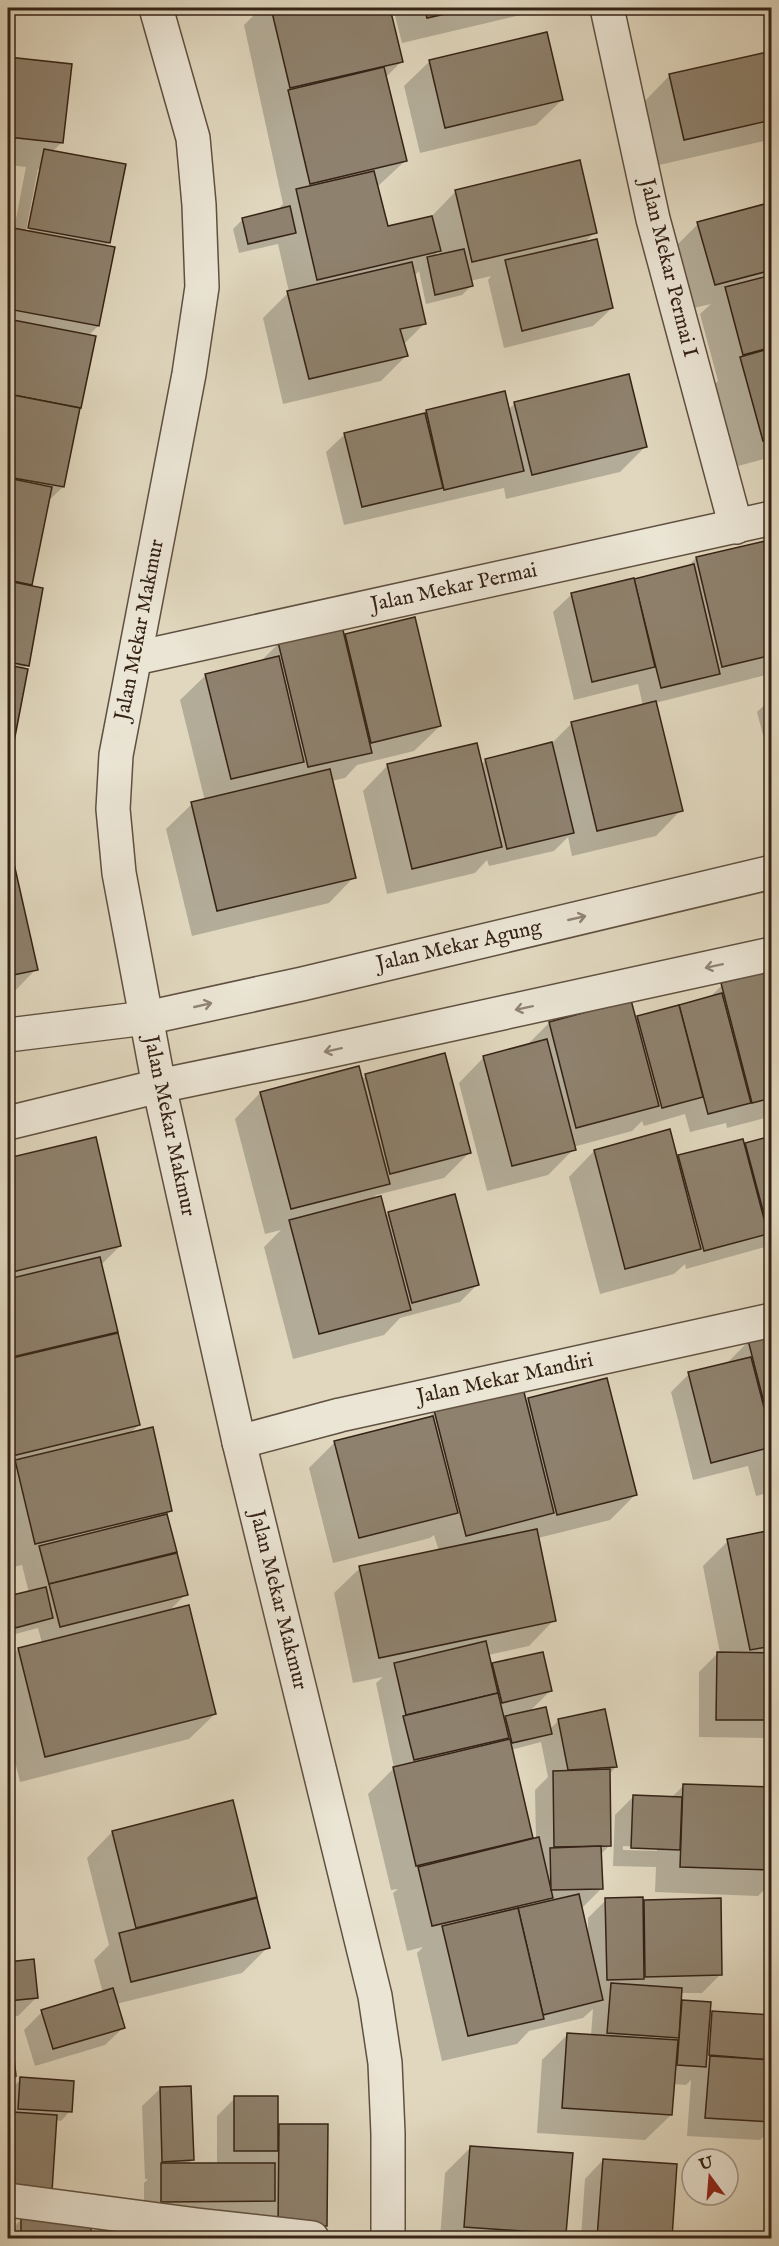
<svg xmlns="http://www.w3.org/2000/svg" width="779" height="2246" font-family="'IM FELL English',serif">
<rect width="100%" height="100%" fill="#e0d7be"/>
<filter id="stains"><feTurbulence type="fractalNoise" baseFrequency=".00333" numOctaves="4"/><feColorMatrix values="0 0 0 0 .2 0 0 0 0 .09 0 0 0 0 .02 0 0 0 .5 -.17"/></filter>
<radialGradient id="worn" r=".72"><stop offset=".6" stop-color="#630" stop-opacity="0"/><stop offset="1" stop-color="#630" stop-opacity=".3"/></radialGradient>
<!-- shadow -->
<g fill="#0003" fill-rule="evenodd">
<path d="M261,8H389L401,62L385,78L405,161L377,187L387,227L431,217L456,191L595,232L584,243L612,308L593,326L504,348L488,280L491,276L470,281L471,286L462,295L426,304L419,271L414,276L425,323L403,345L406,356L381,381L283,404L263,318L289,292L278,244L239,253L233,229L243,219L277,211L283,204L244,25ZM439,251L440,256L432,258Z"/>
<path d="M393,8H534L529,13L402,43Z"/>
<path d="M772,52V133L764,141L659,165L645,101L670,75Z"/>
<path d="M8,58L70,66L61,143L52,152L109,243L104,247L98,326L88,336L94,337L63,487L47,502L30,587L27,665L23,669L11,746L8,750V228L14,229L26,167L9,165L8,178ZM38,169H41L28,235H25Z"/>
<path d="M430,61L562,100L536,125L420,153L404,86Z"/>
<path d="M772,203V457L738,466L715,384L718,381L700,314L711,304L689,309L673,249L698,224Z"/>
<path d="M515,403L645,447L620,472L506,499L504,488L344,525L326,452L345,434L422,416L426,411L508,410Z"/>
<path d="M772,551V683L768,684L766,675L655,703L681,810L656,836L572,856L568,837L554,851L489,866L487,860L475,873L387,894L363,791L388,765H481L486,760L551,744L572,723L643,706L638,684L574,700L553,612L572,594L687,567L696,558Z"/>
<path d="M346,635L440,726L414,751L357,765L345,778L331,781L354,877L329,903L192,936L166,829L192,804L205,801L180,700L206,675L260,662L279,643L343,638Z"/>
<path d="M772,698V770L757,712Z"/>
<path d="M8,838L36,969L11,995H8Z"/>
<path d="M772,971V1116L727,1128L726,1123L690,1132L685,1114L644,1126L642,1121L632,1131L573,1147L574,1149L548,1175L487,1191L459,1083L484,1057L526,1046L549,1023L635,1020L638,1017L708,999L722,985Z"/>
<path d="M366,1076L470,1152L444,1178L376,1195L371,1200L385,1217L389,1213L478,1284L460,1302L400,1318L384,1335L293,1359L264,1247L281,1230L265,1234L235,1119L260,1093L361,1080Z"/>
<path d="M772,1137V1245L686,1269L685,1264L674,1274L600,1294L569,1177L594,1151L676,1160L679,1157L743,1147L746,1144Z"/>
<path d="M95,1139L120,1246L101,1265L139,1425L129,1434L170,1511L166,1515L186,1594L169,1611L215,1714L189,1739L20,1782L8,1733V1660L18,1649L42,1643L38,1628L8,1636V1598L29,1593L22,1565L9,1568L8,1561V1159Z"/>
<path d="M772,1335V1492L756,1496L748,1466L693,1480L671,1392L689,1374L725,1365L749,1341Z"/>
<path d="M528,1399L635,1495L610,1520L538,1538L554,1620L529,1646L488,1655L490,1665L542,1653L550,1691L529,1712L550,1729L559,1720L616,1767L609,1774L610,1845L600,1855L601,1889L583,1907H580L588,1935V1918L606,1900L641,1902L719,1900L721,1974L702,1993H681L680,2001L709,2003L708,2018L713,2012L769,2017L772,1983L769,2062H772V2129L760,2140L687,2136L691,2080L686,2085L673,2084L671,2115L645,2140L537,2133L542,2060L568,2034L591,2036L593,2009L583,2018L529,2031L517,2044L442,2061L417,1953L423,1947L407,1951L393,1893L398,1889L391,1890L368,1794L394,1768L376,1683L383,1677L353,1683L334,1593L360,1568L439,1551L434,1535L430,1538L333,1563L309,1468L335,1442L427,1419L435,1411L525,1402ZM510,1714L503,1720L502,1716ZM541,1742L548,1777L535,1790L536,1840H532L511,1750Z"/>
<path d="M772,1532V1738L699,1737V1672L718,1653H720L703,1566L728,1541Z"/>
<path d="M684,1785L772,1788V1882L758,1896L655,1892L656,1867L613,1866L615,1815L633,1797L671,1798ZM623,1846L657,1848V1851L623,1850Z"/>
<path d="M232,1802L268,1947L242,1973L116,2004L124,2027L105,2045L35,2066L24,2030L42,2012L103,1993L94,1960L109,1945L87,1858L112,1832Z"/>
<path d="M33,1961L36,1998L18,2016L9,2017L14,2075L8,2082V1964Z"/>
<path d="M21,2079L70,2111L61,2121L55,2120L8,2207V2120L10,2118L12,2088Z"/>
<path d="M161,2088L192,2160L187,2165L217,2164V2116L235,2098L276,2129L279,2126L326,2225L313,2238H261V2213L255,2219L144,2220V2183L148,2179H145L142,2106Z"/>
<path d="M470,2148L565,2233L560,2238H440L445,2173Z"/>
<path d="M772,2156V2211H766L767,2160Z"/>
<path d="M603,2160L675,2165L670,2238H581L585,2179Z"/>
<path d="M22,2219L90,2225L89,2238H8V2233Z"/>
</g>
<!-- building -->
<g fill="#8e816d" stroke="#352316" stroke-width="1.5">
<path d="M271,8H390L403,62L290,88Z"/>
<path d="M424,8H472L427,18Z"/>
<path d="M547,32L563,100L445,128L429,60Z"/>
<path d="M772,51V120L684,140L669,74Z"/>
<path d="M8,57L72,64L63,143L8,137Z"/>
<path d="M384,67L407,161L310,184L288,90Z"/>
<path d="M8,137L14,138L8,191Z"/>
<path d="M44,149L126,164L110,243L28,228Z"/>
<path d="M580,160L597,233L472,262L455,190Z"/>
<path d="M374,171L388,226L432,216L441,251L317,280L296,189Z"/>
<path d="M772,202V270L715,285L697,222Z"/>
<path d="M290,206L296,233L248,244L242,218Z"/>
<path d="M8,227L115,247L99,326L8,309Z"/>
<path d="M597,239L613,308L522,331L505,260Z"/>
<path d="M464,249L473,286L435,295L427,257Z"/>
<path d="M412,262L426,324L400,329L408,356L309,379L287,291Z"/>
<path d="M772,275V347L743,355L725,287Z"/>
<path d="M8,319L96,336L81,408L8,394Z"/>
<path d="M772,348V439L763,441L740,357Z"/>
<path d="M629,374L647,447L532,475L514,402Z"/>
<path d="M505,391L524,471L444,490L426,410Z"/>
<path d="M8,394L80,408L64,487L8,477Z"/>
<path d="M425,413L443,488L362,507L344,433Z"/>
<path d="M8,478L52,487L32,585L8,580Z"/>
<path d="M765,541L772,570V655L722,667L696,557Z"/>
<path d="M694,564L720,674L661,688L634,579Z"/>
<path d="M634,578L655,667L592,682L571,593Z"/>
<path d="M8,581L43,588L29,666L8,662Z"/>
<path d="M415,617L441,726L371,743L345,634Z"/>
<path d="M342,626L372,753L308,767L278,642Z"/>
<path d="M279,656L304,762L231,779L205,674Z"/>
<path d="M8,665L28,669L13,747L8,746Z"/>
<path d="M656,701L683,811L597,831L571,722Z"/>
<path d="M552,742L574,833L507,849L485,759Z"/>
<path d="M477,743L502,847L412,869L387,764Z"/>
<path d="M330,769L356,878L217,911L191,802Z"/>
<path d="M8,837L38,970L8,976Z"/>
<path d="M772,970V1098L752,1103L721,983Z"/>
<path d="M722,993L751,1103L708,1114L679,1005Z"/>
<path d="M631,1000L659,1106L576,1128L549,1022Z"/>
<path d="M679,1005L703,1097L662,1108L637,1016Z"/>
<path d="M547,1039L576,1150L512,1166L483,1056Z"/>
<path d="M445,1053L471,1153L390,1174L365,1074Z"/>
<path d="M359,1066L390,1184L291,1209L260,1092Z"/>
<path d="M670,1129L701,1249L625,1269L594,1150Z"/>
<path d="M772,1136V1232L769,1233L745,1143Z"/>
<path d="M96,1137L121,1246L8,1273V1158Z"/>
<path d="M743,1139L768,1234L704,1251L678,1155Z"/>
<path d="M455,1194L479,1285L412,1303L388,1212Z"/>
<path d="M381,1196L411,1310L319,1334L289,1220Z"/>
<path d="M100,1257L118,1332L8,1358V1279Z"/>
<path d="M118,1333L140,1425L8,1457V1359Z"/>
<path d="M772,1334V1434L748,1340Z"/>
<path d="M751,1357L772,1438V1447L711,1463L688,1372Z"/>
<path d="M607,1378L637,1495L557,1515L528,1398Z"/>
<path d="M523,1388L554,1513L466,1536L434,1410Z"/>
<path d="M433,1416L458,1513L359,1538L334,1441Z"/>
<path d="M153,1427L172,1511L35,1544L15,1460Z"/>
<path d="M167,1514L177,1552L49,1584L39,1546Z"/>
<path d="M537,1529L556,1621L379,1658L359,1566Z"/>
<path d="M772,1530V1646L750,1650L727,1539Z"/>
<path d="M177,1553L188,1595L60,1627L49,1584Z"/>
<path d="M46,1587L53,1618L15,1628L8,1596Z"/>
<path d="M189,1605L216,1714L45,1757L18,1648Z"/>
<path d="M486,1641L498,1693L406,1715L394,1663Z"/>
<path d="M543,1652L552,1691L502,1703L492,1663Z"/>
<path d="M717,1652L772,1653V1720H716Z"/>
<path d="M498,1693L509,1738L414,1760L403,1716Z"/>
<path d="M546,1707L552,1734L512,1743L505,1716Z"/>
<path d="M605,1709L617,1767L568,1770L558,1719Z"/>
<path d="M510,1739L533,1838L416,1866L393,1767Z"/>
<path d="M610,1769L611,1846L554,1847L553,1771Z"/>
<path d="M683,1784L772,1787V1870L680,1867Z"/>
<path d="M633,1795L682,1797L680,1850L631,1848Z"/>
<path d="M233,1800L257,1897L136,1928L112,1831Z"/>
<path d="M539,1837L553,1898L432,1926L418,1867Z"/>
<path d="M601,1846L603,1889L551,1890L550,1848Z"/>
<path d="M579,1894L603,2000L543,2015L518,1908Z"/>
<path d="M643,1897L644,1979L607,1980L605,1898Z"/>
<path d="M257,1898L270,1948L131,1982L119,1933Z"/>
<path d="M721,1898L722,1975L645,1977L644,1900Z"/>
<path d="M518,1908L544,2019L468,2036L442,1926Z"/>
<path d="M34,1959L38,1998L8,2001V1962Z"/>
<path d="M611,1983L682,1988L679,2038L607,2033Z"/>
<path d="M113,1988L125,2028L53,2049L41,2010Z"/>
<path d="M682,2000L711,2002L706,2067L677,2065Z"/>
<path d="M8,2003L16,2076H8Z"/>
<path d="M712,2011L772,2015L771,2060L709,2055Z"/>
<path d="M567,2033L678,2040L672,2115L562,2108Z"/>
<path d="M710,2056L772,2060V2122L705,2118Z"/>
<path d="M20,2077L74,2081L72,2112L18,2109Z"/>
<path d="M191,2086L194,2160L162,2162L160,2087Z"/>
<rect x="234" y="2096" width="44" height="55"/>
<path d="M13,2112L57,2115L52,2191L8,2188Z"/>
<path d="M279,2124H328L327,2226H278Z"/>
<path d="M470,2146L573,2153L566,2234L464,2227Z"/>
<path d="M603,2159L677,2164L672,2238H597Z"/>
<path d="M161,2163H275V2201L161,2202Z"/>
<path d="M21,2217L91,2223V2238H21Z"/>
</g>
<g fill="none" stroke-linecap="round" stroke-linejoin="round">
<defs>
<g id="minor">
<path d="M156,8L193,138L199,205L202,287L189,374L116,755L113,809L119,873L159,1086L239,1442L375,1996L385,2063L388,2134V2238"/>
<path d="M607,8L653,219L736,527"/>
<path d="M136,658L772,518"/>
<path d="M8,1035L146,1018L302,984L772,872"/>
<path d="M8,1123L159,1086L319,1053L772,954"/>
<path d="M239,1442L340,1415L772,1320"/>
<path d="M8,2200L197,2225L312,2238"/>
</g>
</defs>
<!-- minor casing -->
<use href="#minor" stroke="#605040" stroke-width="36"/>
<!-- minor -->
<use href="#minor" stroke="#ebe5d5" stroke-width="33"/>
</g>
<!-- one-way arrows -->
<defs><path id="oneway-shaft" d="M-6 0H5M1.5-3L5.5 0L1.5 3" fill="none" stroke-width="1.6" stroke-linecap="round" stroke-linejoin="round" transform="scale(1.5)"/></defs>
<g stroke="#908476">
<use href="#oneway-shaft" transform="translate(577 918) rotate(-13)"/>
<use href="#oneway-shaft" transform="translate(714 966) rotate(168)"/>
<use href="#oneway-shaft" transform="translate(203 1005) rotate(-13)"/>
<use href="#oneway-shaft" transform="translate(524 1008) rotate(168)"/>
<use href="#oneway-shaft" transform="translate(333 1050) rotate(168)"/>
</g>
<g text-anchor="middle" dominant-baseline="central" stroke-width="4.5" stroke-linejoin="round" paint-order="stroke">
<!-- street labels -->
<g font-size="21" fill="#352316" stroke="#ebe5d5">
<text transform="translate(668 268) rotate(76)">Jalan Mekar Permai I</text>
<text transform="translate(454 588) rotate(-12)">Jalan Mekar Permai</text>
<text transform="translate(140 630) rotate(-79)">Jalan Mekar Makmur</text>
<text transform="translate(459 946) rotate(-13)">Jalan Mekar Agung</text>
<text transform="translate(169 1126) rotate(78)">Jalan Mekar Makmur</text>
<text transform="translate(505 1379) rotate(-12)">Jalan Mekar Mandiri</text>
<text transform="translate(278 1600) rotate(76)">Jalan Mekar Makmur</text>
</g>
</g>
<!-- margin -->
<rect width="779" height="2246" fill="none" stroke="#e0d7be" stroke-width="30"/>
<rect x="9" y="9" width="761" height="2228" fill="none" stroke="#352316" stroke-width="3"/>
<rect x="15" y="15" width="749" height="2216" fill="none" stroke="#352316" stroke-width="1.5"/>
<!-- north arrow -->
<g transform="translate(710 2177) rotate(344)"><circle r="28" fill="#ebe5d5" stroke="#a29789" stroke-width="1.5"/>
<path d="M0-4.5L10 22L0 15L-10 22Z" fill="#8f2418"/>
<text y="-9" font-size="16" font-weight="bold" text-anchor="middle" fill="#352316">U</text>
</g>
<rect width="100%" height="100%" filter="url(#stains)"/>
<rect width="100%" height="100%" fill="url(#worn)"/>
</svg>
